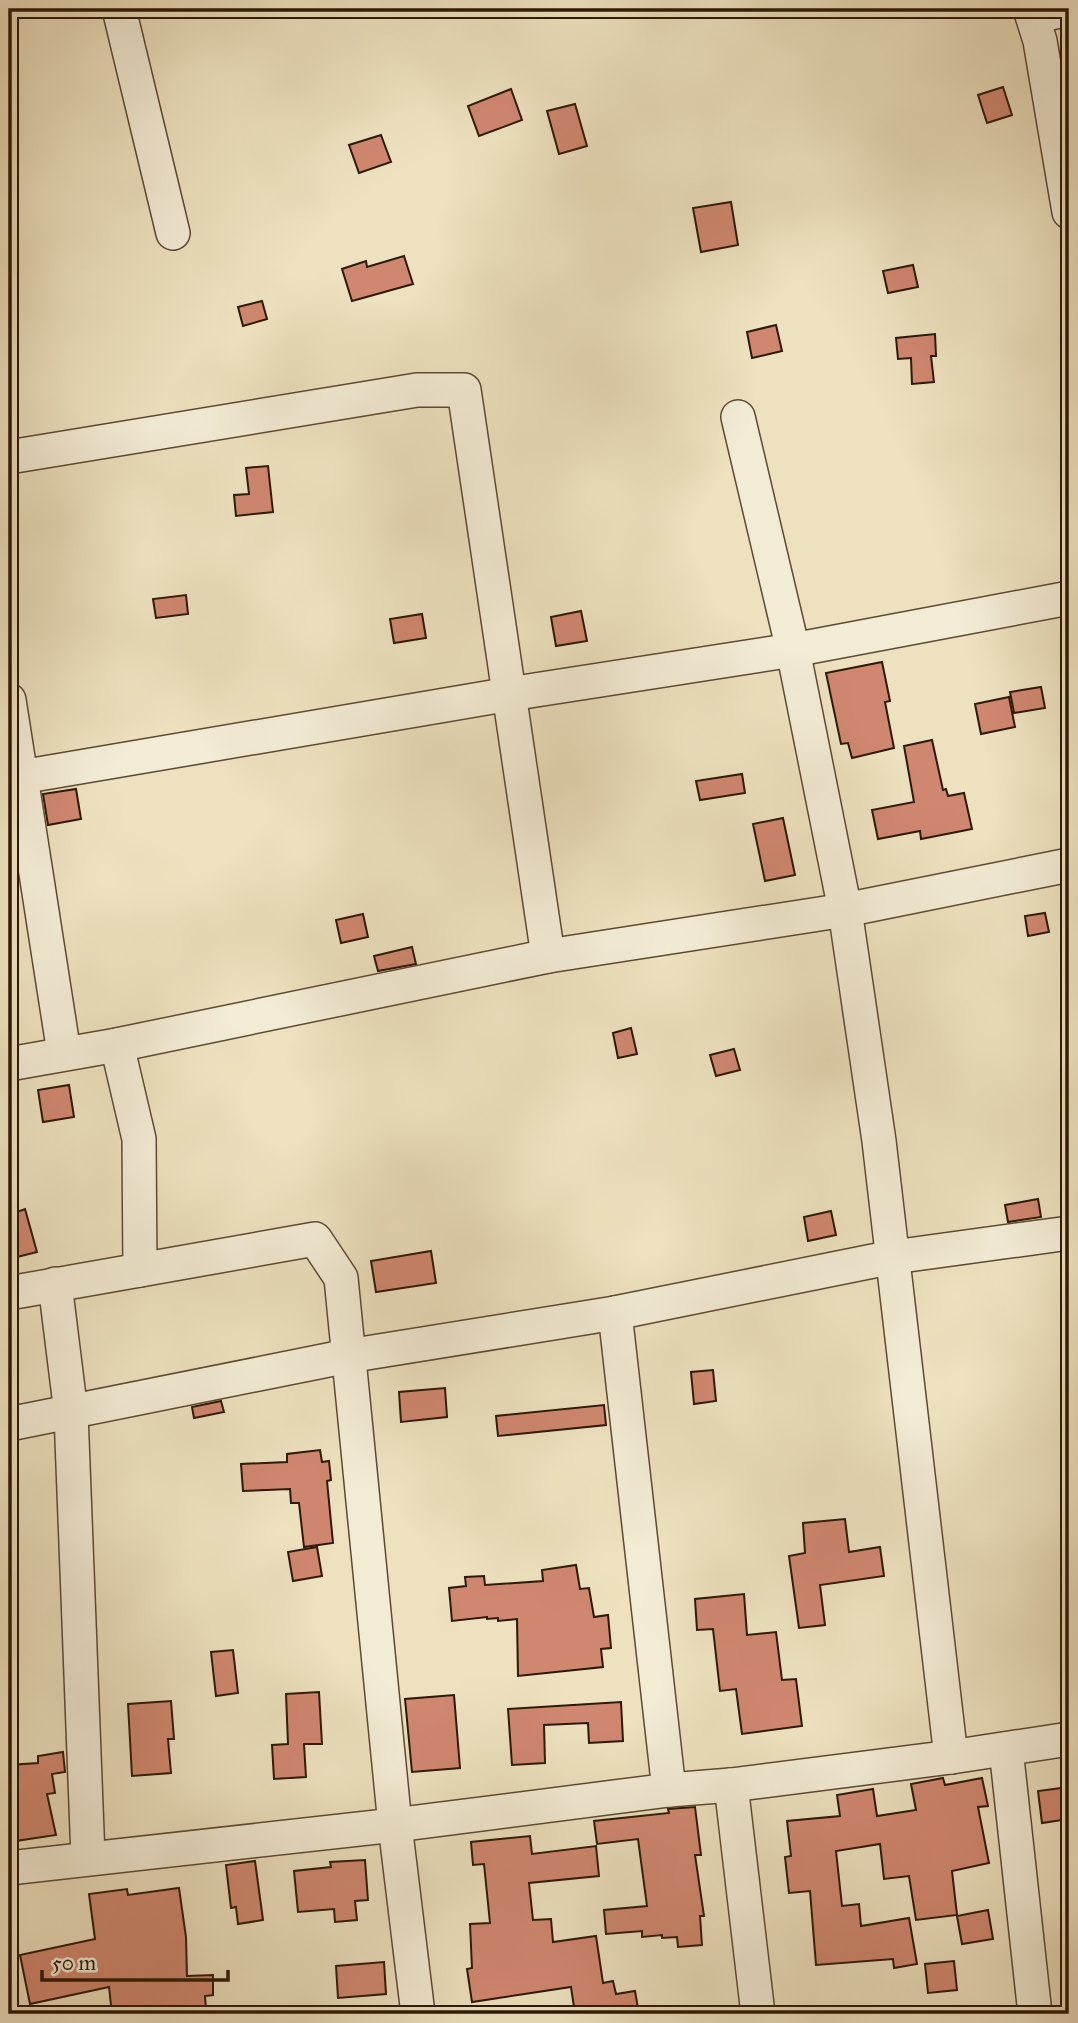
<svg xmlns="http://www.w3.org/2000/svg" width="1078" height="2023" font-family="'IM FELL Great Primer',serif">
<rect width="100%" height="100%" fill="#ede1bf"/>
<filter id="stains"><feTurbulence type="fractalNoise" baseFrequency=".00286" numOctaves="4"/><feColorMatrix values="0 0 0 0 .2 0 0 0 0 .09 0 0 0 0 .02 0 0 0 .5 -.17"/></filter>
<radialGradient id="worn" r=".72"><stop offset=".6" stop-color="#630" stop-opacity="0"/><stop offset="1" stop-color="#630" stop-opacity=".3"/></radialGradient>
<!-- building -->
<g fill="#d08770" stroke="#2c1803" stroke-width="2">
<path d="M1003,87L1012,115L987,123L978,95Z"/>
<path d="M511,89L522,120L479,136L468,106Z"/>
<path d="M575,104L587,146L559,154L547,111Z"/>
<path d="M381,135L391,162L359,173L349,145Z"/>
<path d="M731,202L738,245L701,252L693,208Z"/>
<path d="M404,256L413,284L352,301L342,269L366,261L367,267Z"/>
<path d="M913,265L918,287L888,293L883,271Z"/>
<path d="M262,301L267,319L243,326L238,307Z"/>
<path d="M776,325L782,351L752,358L747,332Z"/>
<path d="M935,334L936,356H931L934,382L912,384L911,358L898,359L896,338Z"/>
<path d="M268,466L273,512L236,516L234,495L249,494L246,468Z"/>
<path d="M186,595L188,614L156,618L153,599Z"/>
<path d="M581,611L587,641L556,646L551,617Z"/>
<path d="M422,614L426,638L394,643L390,619Z"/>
<path d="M882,662L890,701L885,702L894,748L852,758L848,743L841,744L826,673Z"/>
<path d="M1041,687L1045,708L1014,713L1010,692Z"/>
<path d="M1009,697L1015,727L981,734L975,704Z"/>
<path d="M932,740L943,790L946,789L948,796L964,793L972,829L921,839L920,831L878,839L872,810L914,802L904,746Z"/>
<path d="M742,774L745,793L700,800L696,781Z"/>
<path d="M76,789L81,819L48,825L43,794Z"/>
<path d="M783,818L795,875L765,881L753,824Z"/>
<path d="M1045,913L1049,932L1028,936L1025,916Z"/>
<path d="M363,914L368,937L341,943L336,920Z"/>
<path d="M412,947L416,964L378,971L374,956Z"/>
<path d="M631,1028L637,1054L618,1058L613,1033Z"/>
<path d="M734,1049L740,1070L716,1076L710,1055Z"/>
<path d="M69,1085L74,1117L43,1122L38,1090Z"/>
<path d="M1038,1199L1041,1217L1008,1222L1005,1205Z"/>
<path d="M25,1209L37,1252L17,1257L14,1243L9,1244V1215Z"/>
<path d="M831,1211L836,1235L808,1241L804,1217Z"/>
<path d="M431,1251L436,1283L376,1292L371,1261Z"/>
<path d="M713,1370L716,1401L694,1404L691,1372Z"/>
<path d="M445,1388L447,1417L401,1422L399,1392Z"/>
<path d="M221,1401L224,1412L194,1418L192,1407Z"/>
<path d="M604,1405L606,1425L498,1436L496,1416Z"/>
<path d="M320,1450L322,1462L329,1461L331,1480L327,1481L333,1543L304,1547L299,1503H291L290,1489L243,1491L241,1464L287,1462V1454Z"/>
<path d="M845,1519L849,1552L880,1547L884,1576L820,1585L825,1625L799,1628L789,1556L805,1553L803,1523Z"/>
<path d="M317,1547L322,1576L293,1581L288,1552Z"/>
<path d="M576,1565L580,1589L589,1588L594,1617L608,1615L611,1648L601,1649L603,1667L518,1676L517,1619L498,1621V1618L487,1619V1617L452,1621L449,1588L466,1586L465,1577L484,1576L485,1585L543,1581L542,1570Z"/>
<path d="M744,1594L747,1635L776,1632L782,1680L796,1679L802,1726L742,1734L736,1689L720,1691L713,1629L697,1630L695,1599Z"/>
<path d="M233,1650L238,1693L216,1696L211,1652Z"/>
<path d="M319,1692L322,1744H304L306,1777L274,1779L272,1745L288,1744L286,1694Z"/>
<path d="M454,1695L460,1768L412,1772L405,1699Z"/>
<path d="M171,1701L174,1739H168L171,1773L132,1776L128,1704Z"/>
<path d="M621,1702L623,1741L589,1743L588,1723L544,1725L545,1763L512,1765L508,1709Z"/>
<path d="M63,1752L65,1772L52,1774L55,1793L47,1794L56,1835L9,1842V1765L38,1763V1756Z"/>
<path d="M943,1778L945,1785L982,1778L988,1806L978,1807L989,1863L952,1871L957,1915L916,1920L909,1876L884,1879L880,1844L836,1851L842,1906L859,1904L861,1926L909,1918L917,1964L894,1968L893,1959L816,1965L810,1891L789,1893L785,1857L791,1856L787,1821L840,1816L837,1795L873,1789L877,1816L916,1810L911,1784Z"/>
<path d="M1069,1787V1819L1042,1823L1038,1791Z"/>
<path d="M695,1807L701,1855H695L704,1916H700L702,1945L678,1947L677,1937L662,1938V1935L642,1937V1931L606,1934L604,1910L647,1906L638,1839L597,1844L594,1821L669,1813L668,1809Z"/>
<path d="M530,1836L532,1854L596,1846L599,1876L529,1883L533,1920L551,1919L553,1942L596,1936L603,1983L613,1981L616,1994L635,1991L639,2014H575L571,1987L472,2002L467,1969L472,1968L470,1924L490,1923L484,1864L473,1865L471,1842Z"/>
<path d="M365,1860L368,1900L355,1901L357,1920L335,1922L334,1909L298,1912L294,1871L331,1867L330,1862Z"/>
<path d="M255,1861L263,1920L238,1924L236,1907L231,1908L226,1865Z"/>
<path d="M179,1888L186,1937L187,1976L213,1975V1995L205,1996L206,2009L144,2011V2014H112L109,1987L30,2004L20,1955L95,1939L89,1894L127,1889L128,1895Z"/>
<path d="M988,1910L993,1939L962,1944L957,1916Z"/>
<path d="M954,1961L957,1990L928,1993L925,1964Z"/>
<path d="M384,1962L386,1994L338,1998L336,1966Z"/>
</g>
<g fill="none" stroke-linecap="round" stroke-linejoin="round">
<defs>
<g id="minor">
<path d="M119,9L173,233"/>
<path d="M1030,9L1040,41L1069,212"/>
<path d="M1033,17L1069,9"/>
<path d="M738,417L793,650L845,910L879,1141L951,1757"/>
<path d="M9,457L417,390H464L548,956"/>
<path d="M9,700L64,1053"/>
<path d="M9,779L510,694L793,650L1069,598"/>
<path d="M117,1045L139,1139L140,1270L315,1239L341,1278L395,1825L418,2014"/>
<path d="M9,1064L117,1045L548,956L845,910L1069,865"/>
<path d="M55,1284L71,1413L88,1858"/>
<path d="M9,1293L140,1270"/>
<path d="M615,1313L669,1790"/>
<path d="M9,1424L348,1356L615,1313L893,1257L1069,1233"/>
<path d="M1006,1749L1035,2014"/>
<path d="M731,1785L758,2014"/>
<path d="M9,1868L395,1825L669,1790L731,1785L951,1757L1069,1739"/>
</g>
</defs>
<!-- minor casing -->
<use href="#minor" stroke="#5c4a32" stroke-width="36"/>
<!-- minor -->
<use href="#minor" stroke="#f3ecd5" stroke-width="33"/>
</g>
<!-- margin -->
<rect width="1078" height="2023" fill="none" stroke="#ede1bf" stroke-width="35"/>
<rect x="10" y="10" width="1057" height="2002" fill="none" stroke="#2c1803" stroke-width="3.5"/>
<rect x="18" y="18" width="1043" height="1988" fill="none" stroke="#2c1803" stroke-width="2"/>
<!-- scale -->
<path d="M42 1970v10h186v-10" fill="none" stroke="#2c1803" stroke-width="3.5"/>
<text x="52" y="1970" font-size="21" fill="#2c1803" stroke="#f3ecd5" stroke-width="5" paint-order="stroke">50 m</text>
<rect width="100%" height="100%" filter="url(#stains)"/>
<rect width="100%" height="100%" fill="url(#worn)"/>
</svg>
